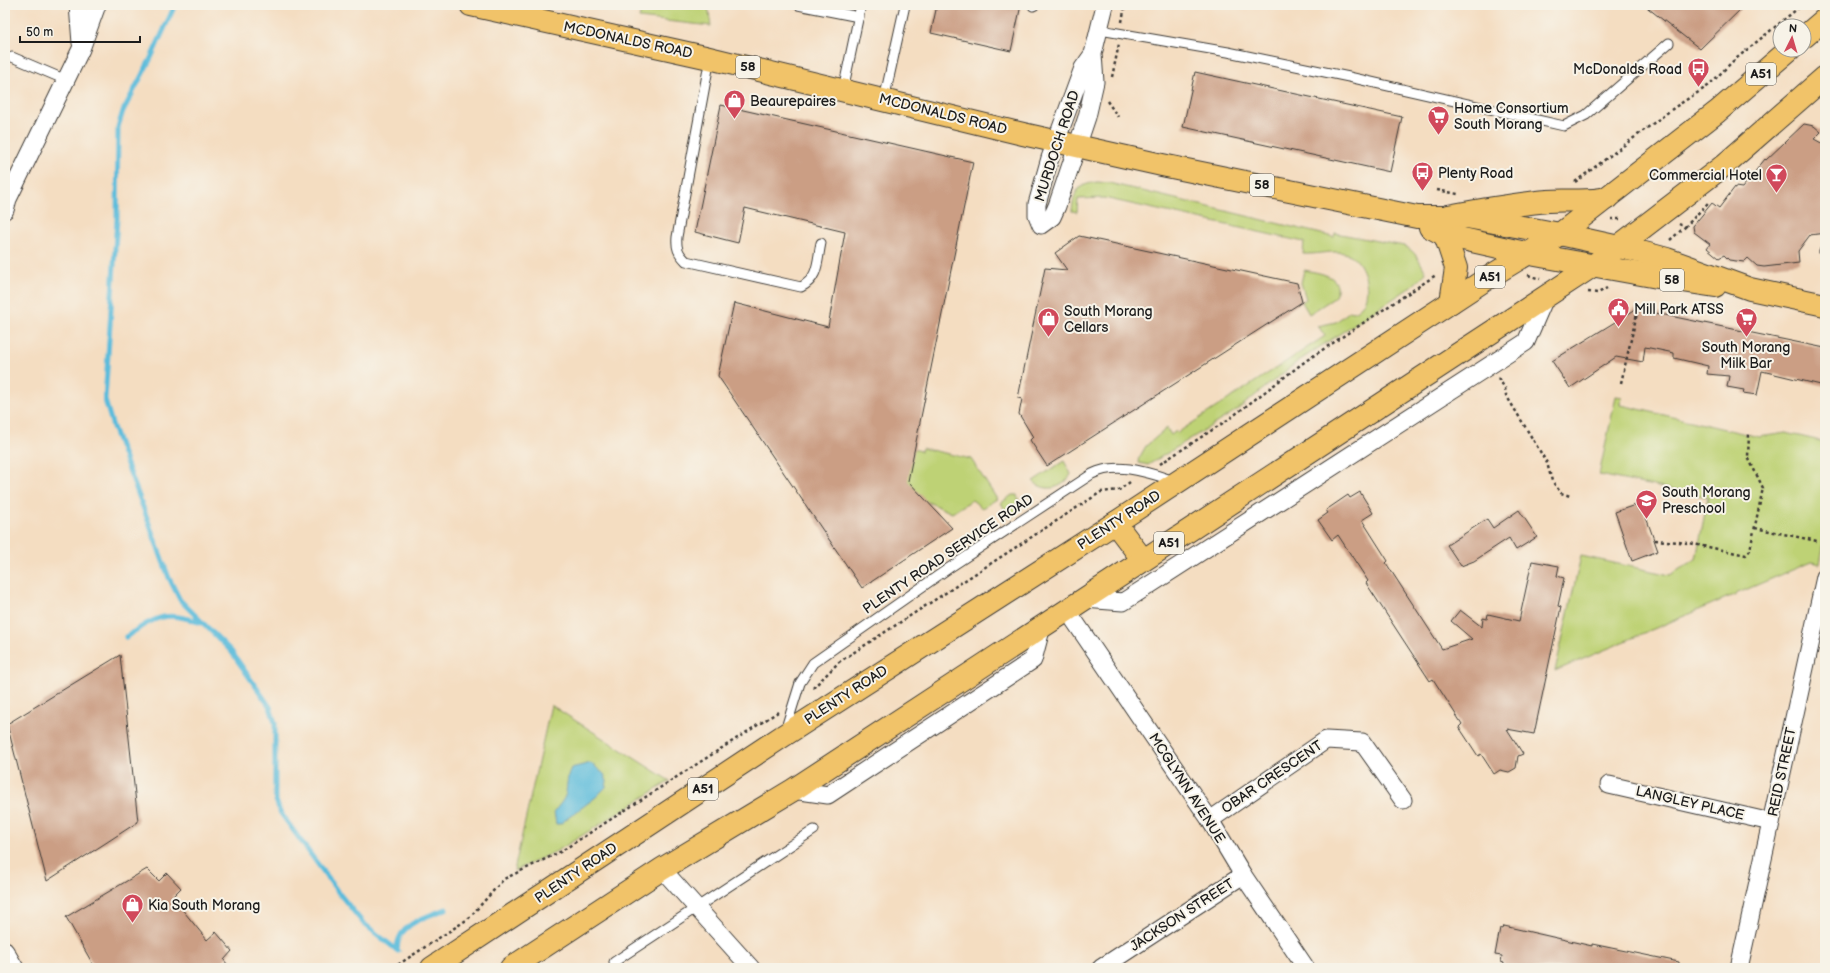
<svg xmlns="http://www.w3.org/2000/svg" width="1830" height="973" font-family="'Balsamiq Sans',sans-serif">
<rect width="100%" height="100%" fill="#f7f3e8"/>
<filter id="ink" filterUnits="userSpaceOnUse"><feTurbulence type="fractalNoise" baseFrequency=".025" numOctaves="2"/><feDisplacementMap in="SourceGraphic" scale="8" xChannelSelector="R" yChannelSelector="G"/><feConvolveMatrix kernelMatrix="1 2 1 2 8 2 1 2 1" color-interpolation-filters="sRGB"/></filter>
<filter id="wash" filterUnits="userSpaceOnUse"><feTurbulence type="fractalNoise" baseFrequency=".012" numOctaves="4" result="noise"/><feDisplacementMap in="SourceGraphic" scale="16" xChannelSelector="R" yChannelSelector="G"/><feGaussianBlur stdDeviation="0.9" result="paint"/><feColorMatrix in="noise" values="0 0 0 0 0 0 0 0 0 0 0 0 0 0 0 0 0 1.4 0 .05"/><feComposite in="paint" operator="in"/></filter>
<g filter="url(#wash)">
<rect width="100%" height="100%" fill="#f4ddc1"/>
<!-- green -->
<g fill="#bed275" stroke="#6d7748">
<path d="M643,5H708L711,26L639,18Z"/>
<path d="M1097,182L1109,183L1334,237L1335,233L1404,246C1415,250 1421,263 1426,273L1411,287L1297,362L1237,410L1148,465L1139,463L1138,460L1146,446L1167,428L1171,435L1176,431L1177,433L1325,336L1318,326L1336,322L1350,311L1353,312C1377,303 1366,260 1348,254C1335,249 1317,255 1303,254L1304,242L1104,198L1078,199L1077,212L1072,211C1074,191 1077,185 1097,182Z"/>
<path d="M1304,270C1318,273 1347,275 1334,298L1309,314L1302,302L1306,299L1301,283Z"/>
<path d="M1616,396L1622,397L1621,405L1759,437L1786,433L1825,442V536L1820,564L1811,562L1555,671L1581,556L1670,575L1696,559L1708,497L1599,475Z"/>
<path d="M922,448L971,459L997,499L982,508L972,500L952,513L919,498L906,478L913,449L921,451Z"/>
<path d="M1064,461L1071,474C1064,489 1044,493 1033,481Z"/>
<path d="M1012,495H1017C1021,506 1019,512 1010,518L1001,503Z"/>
<path d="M551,705L670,781L557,851L514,871Z"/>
</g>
<!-- water -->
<path fill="#5cbcdb" stroke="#3c6c7c" d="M591,763L604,774L607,781L606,787L596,797L560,824H556L554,812C558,806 564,801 566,793C567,784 567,777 571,768Z"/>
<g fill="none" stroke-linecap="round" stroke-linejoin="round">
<!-- stream -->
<g stroke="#5cbcdb" stroke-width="5">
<path d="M175,5L151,58L123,111L118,127L117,219L105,400L113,427L140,499L169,578L180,600L231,651L270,707L275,723V797L280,812L338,892L363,923L398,951"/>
<path d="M126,637C154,618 166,609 200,623"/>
<path d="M397,950C397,924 425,917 446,909"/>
</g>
</g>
<g id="blocks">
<!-- building -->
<g fill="#cb9e84">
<path d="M937,5H1021L1011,51L931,33Z"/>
<path d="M1644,5H1745L1700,49Z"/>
<path d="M1195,72L1402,117L1390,172L1183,127Z"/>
<path d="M721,105L973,162L908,481L952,528L862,588L718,376L734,303L828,327L845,232L745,208L738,243L695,232Z"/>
<path d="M1804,124L1814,126L1821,132L1814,139L1825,145V233L1810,235L1798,251L1799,263L1764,267L1757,266L1748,258L1744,262L1729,260L1724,255L1719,258L1707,248L1710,244L1694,232L1693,226L1712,203L1719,208L1735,187L1742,188L1765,159L1766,160Z"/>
<path d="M1079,236L1297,283L1302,302L1047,466L1030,440L1033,437L1019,414L1022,399L1018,398L1045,268L1067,270L1055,253Z"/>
<path d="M1636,309L1825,348V386L1762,371L1757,395L1743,393L1744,390L1727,387L1729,376L1707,374L1708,366L1674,358V353L1645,347L1643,362L1616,357L1570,388L1552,361Z"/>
<path d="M1360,492L1373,513L1362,520L1388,561L1386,563L1442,649L1472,639L1451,621L1460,610L1482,627L1483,618L1487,619L1488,614L1519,621L1532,561L1559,566L1557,576L1564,578L1558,606L1561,607L1534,734L1507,729L1523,754L1518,756L1516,768L1509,772L1500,770L1494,774L1481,754L1478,756L1459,727L1462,724L1433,679L1430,681L1366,583L1368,581L1338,535L1332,540L1318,520L1328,513L1326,510L1348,495L1350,498Z"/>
<path d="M1641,503L1658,551L1632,561L1615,512Z"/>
<path d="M1519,510L1537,537L1516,550L1509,538L1474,561L1461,566L1447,545L1487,519L1493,528Z"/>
<path d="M120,655L138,822L47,881L7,724Z"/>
<path d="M147,869L159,881L167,873L181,888L172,897L207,940L216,932L232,951L224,960L230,968H95L66,917Z"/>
<path d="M1504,926L1592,946V944L1679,962V968H1503L1504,963L1501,962L1502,956L1495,955L1500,928L1503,929Z"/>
</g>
</g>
</g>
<g filter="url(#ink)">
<use href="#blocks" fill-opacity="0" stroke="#3c3935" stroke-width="1"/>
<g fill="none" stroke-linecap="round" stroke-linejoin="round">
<defs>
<g id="lane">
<path d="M798,5L859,17"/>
<path d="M1033,6L1035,5"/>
<path d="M1100,30L1228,52L1349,77L1564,126L1586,115L1669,43"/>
<path d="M12,57L66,80"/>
<path d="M710,58L677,237C676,248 678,253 686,261L801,287C819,278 817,261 821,243"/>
<path d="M843,90L861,5"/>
<path d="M884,100L905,5"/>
<path d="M1824,252L1825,250"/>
<path d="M785,731L800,683L813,663L949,568L1092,474C1118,461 1149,473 1175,481"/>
<path d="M614,962L814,830"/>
</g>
<g id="street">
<path d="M78,5L81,43"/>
<path d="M1093,54L1083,68L1050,158L1037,204V215L1041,225L1052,217L1057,206L1087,117L1095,82L1093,54L1105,5"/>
<path d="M5,210L8,199L81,49L97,5"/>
<path d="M1084,599L1123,602L1526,342L1545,298"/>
<path d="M1067,610L1210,820L1243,875L1306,968"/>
<path d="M1609,785L1771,822"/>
<path d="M793,790L828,795L1033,660L1042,626"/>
<path d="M1210,820L1326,740L1362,742L1403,800"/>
<path d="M662,869L751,968"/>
<path d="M5,951L15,968"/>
<path d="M1101,968L1243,875"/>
<path d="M1739,968L1825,577"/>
</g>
<g id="primary">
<path d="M471,5L705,57L1023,134L1162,165L1417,217H1467L1560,234L1637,251L1667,259L1750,289L1825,305"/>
<path d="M1430,227L1445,235L1530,254L1663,278L1715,286"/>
</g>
<g id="highway">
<path d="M1804,37L1825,19"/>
<path d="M1448,216C1481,210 1515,204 1548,201C1568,199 1587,203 1607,198"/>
<path d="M1445,235L1456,268L1451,302"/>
<path d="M1115,523L1143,560"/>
<path d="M432,968L783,736L1115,523L1494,274L1560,234L1717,112L1789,50"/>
<path d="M511,968L662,869L793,790L1594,265L1722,167L1825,77"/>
</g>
</defs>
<!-- lane casing -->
<use href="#lane" stroke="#3c3935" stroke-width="11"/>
<!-- street casing -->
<use href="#street" stroke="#3c3935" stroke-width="19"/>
<!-- primary casing -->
<use href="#primary" stroke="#3c3935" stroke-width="24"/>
<!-- highway casing -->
<use href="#highway" stroke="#3c3935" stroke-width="24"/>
<!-- path -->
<g stroke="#3c3935" stroke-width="2.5" stroke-dasharray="3 3" stroke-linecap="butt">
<path d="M1122,22L1125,5"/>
<path d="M1112,77L1119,44"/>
<path d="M1107,101L1118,117"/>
<path d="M1575,182L1675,107L1708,86L1732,62L1802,5"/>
<path d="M1437,190L1458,194"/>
<path d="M1611,219H1622"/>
<path d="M1685,227L1708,203"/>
<path d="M1670,240L1685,227L1679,224"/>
<path d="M1528,275L1540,279"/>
<path d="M1588,292L1598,293L1607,288"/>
<path d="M1498,378L1505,388L1506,395L1547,463L1552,481L1561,493L1570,496"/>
<path d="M1621,383L1638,309"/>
<path d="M1160,464L1229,419L1307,360L1436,275"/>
<path d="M1755,528L1817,541"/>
<path d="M1655,540L1689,543L1746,555L1750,550L1763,488L1748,457L1749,434"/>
<path d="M813,688L839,662L1101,492L1119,490L1130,482"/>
<path d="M393,968L468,919L504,879L560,852L778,712"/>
</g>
<!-- lane -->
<use href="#lane" stroke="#fff" stroke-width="9"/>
<!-- street -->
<use href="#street" stroke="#fff" stroke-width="17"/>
<!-- primary -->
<use href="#primary" stroke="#f1c369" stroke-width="22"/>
<!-- highway -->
<use href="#highway" stroke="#f1c369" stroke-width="22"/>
</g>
</g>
<!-- icons -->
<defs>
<symbol id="bus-pin" viewBox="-11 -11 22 30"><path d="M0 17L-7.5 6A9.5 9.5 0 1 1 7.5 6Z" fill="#d1495b" stroke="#f7f3e8"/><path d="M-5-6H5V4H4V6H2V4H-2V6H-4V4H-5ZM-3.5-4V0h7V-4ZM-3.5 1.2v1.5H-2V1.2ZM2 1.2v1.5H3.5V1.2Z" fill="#fff"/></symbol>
<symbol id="shop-pin" viewBox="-11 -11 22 30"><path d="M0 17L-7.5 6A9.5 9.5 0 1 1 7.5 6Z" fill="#d1495b" stroke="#f7f3e8"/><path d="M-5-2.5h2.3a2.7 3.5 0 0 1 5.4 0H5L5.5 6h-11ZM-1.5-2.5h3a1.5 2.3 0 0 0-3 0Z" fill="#fff"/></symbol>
<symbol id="supermarket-pin" viewBox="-11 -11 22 30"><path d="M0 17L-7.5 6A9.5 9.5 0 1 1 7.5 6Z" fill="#d1495b" stroke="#f7f3e8"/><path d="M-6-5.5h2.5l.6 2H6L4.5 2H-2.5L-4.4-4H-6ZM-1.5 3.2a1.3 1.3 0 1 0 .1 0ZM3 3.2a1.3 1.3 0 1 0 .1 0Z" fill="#fff"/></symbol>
<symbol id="bar-pin" viewBox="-11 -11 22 30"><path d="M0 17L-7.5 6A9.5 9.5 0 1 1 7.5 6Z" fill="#d1495b" stroke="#f7f3e8"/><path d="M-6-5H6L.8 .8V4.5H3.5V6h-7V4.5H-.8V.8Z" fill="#fff"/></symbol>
<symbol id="civic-pin" viewBox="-11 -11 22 30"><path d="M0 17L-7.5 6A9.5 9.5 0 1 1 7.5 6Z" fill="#d1495b" stroke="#f7f3e8"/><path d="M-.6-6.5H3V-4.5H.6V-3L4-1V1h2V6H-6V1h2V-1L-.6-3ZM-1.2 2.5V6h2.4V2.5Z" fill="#fff"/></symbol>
<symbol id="school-pin" viewBox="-11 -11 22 30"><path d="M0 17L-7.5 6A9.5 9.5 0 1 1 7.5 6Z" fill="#d1495b" stroke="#f7f3e8"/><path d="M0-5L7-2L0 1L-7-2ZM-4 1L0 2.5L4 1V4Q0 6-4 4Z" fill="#fff"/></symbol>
</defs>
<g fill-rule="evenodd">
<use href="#bus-pin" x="1686" y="56" width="25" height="34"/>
<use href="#shop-pin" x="722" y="88" width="25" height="34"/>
<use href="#supermarket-pin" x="1426" y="104" width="25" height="34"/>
<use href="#bus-pin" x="1410" y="160" width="25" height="34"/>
<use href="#bar-pin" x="1764" y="162" width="25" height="34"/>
<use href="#civic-pin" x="1606" y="296" width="25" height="34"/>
<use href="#shop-pin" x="1036" y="306" width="25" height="34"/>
<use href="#supermarket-pin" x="1734" y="306" width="25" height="34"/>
<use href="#school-pin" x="1634" y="488" width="25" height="34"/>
<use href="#shop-pin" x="120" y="892" width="25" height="34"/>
</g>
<g text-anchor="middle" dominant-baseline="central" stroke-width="4" stroke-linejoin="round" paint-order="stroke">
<!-- shield labels -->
<g fill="#f7f3e8" stroke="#5e5c59" stroke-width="1">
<rect x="736" y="56" width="24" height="22" rx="3"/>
<rect x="1746" y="63" width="30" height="22" rx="3"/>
<rect x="1250" y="174" width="24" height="22" rx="3"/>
<rect x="1475" y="266" width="30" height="22" rx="3"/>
<rect x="1660" y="269" width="24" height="22" rx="3"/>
<rect x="1154" y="532" width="30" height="22" rx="3"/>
<rect x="688" y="778" width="30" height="22" rx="3"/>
</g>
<g font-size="13" font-weight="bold" fill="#1c1c1c">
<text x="748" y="67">58</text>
<text x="1761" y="74">A51</text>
<text x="1262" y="185">58</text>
<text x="1490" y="277">A51</text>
<text x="1672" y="280">58</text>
<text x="1169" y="543">A51</text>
<text x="703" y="789">A51</text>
</g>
<!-- street labels -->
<g font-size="14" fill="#1c1c1c" stroke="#f7f3e8">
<text transform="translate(628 40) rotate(12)">MCDONALDS ROAD</text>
<text transform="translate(943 114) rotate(14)">MCDONALDS ROAD</text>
<text transform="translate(1057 146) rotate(-72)">MURDOCH ROAD</text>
<text transform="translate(1119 520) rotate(-33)">PLENTY ROAD</text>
<text transform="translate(948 554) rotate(-34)">PLENTY ROAD SERVICE ROAD</text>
<text transform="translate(846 695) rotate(-33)">PLENTY ROAD</text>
<text transform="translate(1782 772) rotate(-78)">REID STREET</text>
<text transform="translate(1272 777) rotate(-34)">OBAR CRESCENT</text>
<text transform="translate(1187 788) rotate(57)">MCGLYNN AVENUE</text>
<text transform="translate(1690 803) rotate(13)">LANGLEY PLACE</text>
<text transform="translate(576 873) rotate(-34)">PLENTY ROAD</text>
<text transform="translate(1182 915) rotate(-33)">JACKSON STREET</text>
</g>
<!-- poi labels -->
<g font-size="14" fill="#1c1c1c" stroke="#f7f3e8" text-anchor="start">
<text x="1682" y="69" text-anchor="end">McDonalds Road</text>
<text x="750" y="101">Beaurepaires</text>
<text x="1454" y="108">Home Consortium<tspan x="1454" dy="16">South Morang</tspan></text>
<text x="1438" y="173">Plenty Road</text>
<text x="1762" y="175" text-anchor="end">Commercial Hotel</text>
<text x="1634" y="309">Mill Park ATSS</text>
<text x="1064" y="311">South Morang<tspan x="1064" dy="16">Cellars</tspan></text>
<text x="1746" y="347" text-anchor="middle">South Morang<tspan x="1746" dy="16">Milk Bar</tspan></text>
<text x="1662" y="492">South Morang<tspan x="1662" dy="16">Preschool</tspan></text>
<text x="148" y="905">Kia South Morang</text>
</g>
</g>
<!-- margin -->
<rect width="1830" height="973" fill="none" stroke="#f7f3e8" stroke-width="20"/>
<!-- north arrow -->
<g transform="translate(1792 38) rotate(5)"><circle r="19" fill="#f7f3e8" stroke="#9f9d96"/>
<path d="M0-3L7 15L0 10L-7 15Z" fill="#d1495b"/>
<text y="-6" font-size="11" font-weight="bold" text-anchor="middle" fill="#1c1c1c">N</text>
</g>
<!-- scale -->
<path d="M20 36v6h120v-6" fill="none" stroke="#1c1c1c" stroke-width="2"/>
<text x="26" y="36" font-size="12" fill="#1c1c1c" stroke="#f7f3e8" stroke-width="3" paint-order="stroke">50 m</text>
</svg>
